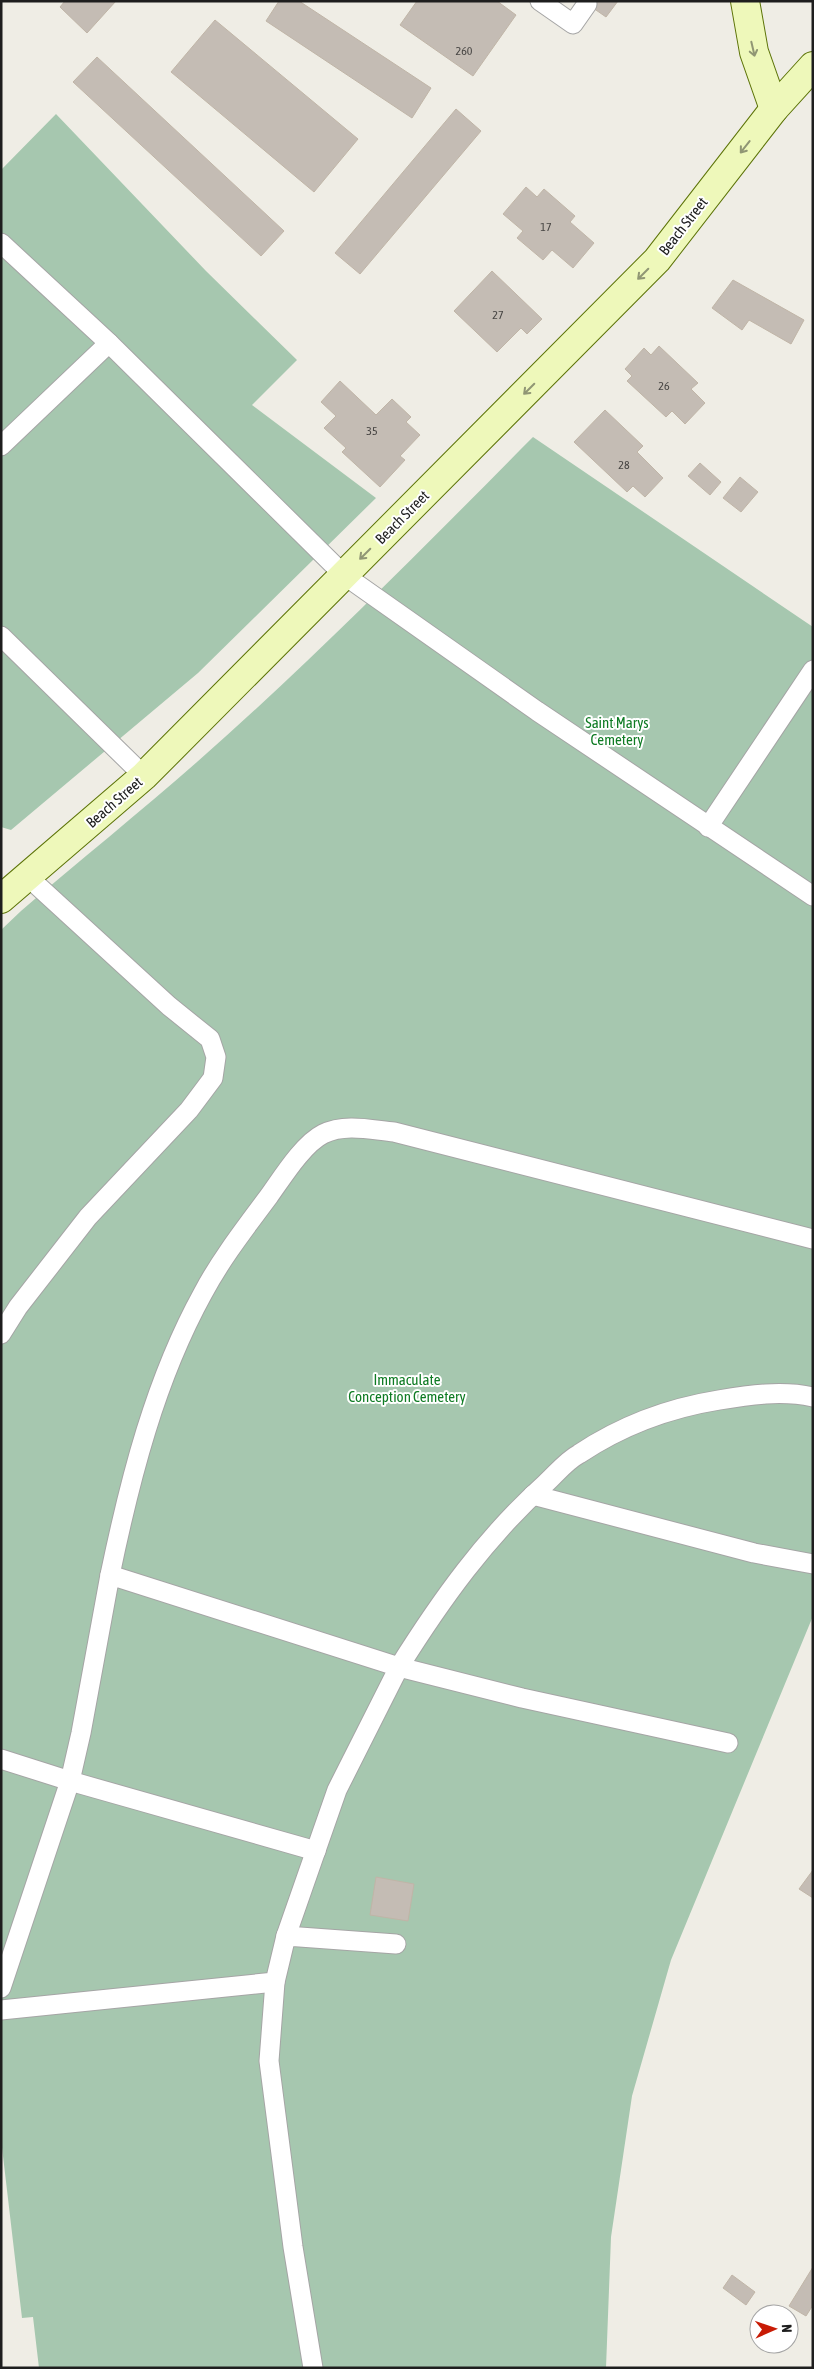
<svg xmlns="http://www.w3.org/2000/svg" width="814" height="2369" font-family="'Asap Condensed',sans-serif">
<rect width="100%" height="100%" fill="#efede5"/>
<!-- cemetery -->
<g fill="#a6c7af">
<path d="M56,114L206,271L297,360L252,405L376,498L198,673L11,830L1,827V170Z"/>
<path d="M533,437L813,627V1616L671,1960L632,2096L611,2237L606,2368H39L33,2317L22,2318L1,2139V930L21,911C79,861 139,813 197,762C314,659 423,548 533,437Z"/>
</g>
<!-- building -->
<g fill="#c4bcb4" stroke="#c0b5a7">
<path d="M65,1H116L87,33L60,7Z"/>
<path d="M279,1H299L431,88L412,118L266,21Z"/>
<path d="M417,1H497L516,15L473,76L400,25Z"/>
<path d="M583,1H618L606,17Z"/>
<path d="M215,20L358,139L314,192L171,72Z"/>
<path d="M97,57L284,231L261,256L73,82Z"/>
<path d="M456,109L481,131L360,274L335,253Z"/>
<path d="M526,187L537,197L544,189L575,216L570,222L594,243L573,268L552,250L543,260L517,238L523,231L503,214Z"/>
<path d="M492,271L542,319L527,334L521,328L497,352L454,311Z"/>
<path d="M733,280L804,320L791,344L749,320L742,330L712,308Z"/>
<path d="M659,346L698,383L691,389L705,403L685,424L672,411L666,417L627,381L632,376L625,369L644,348L651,355Z"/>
<path d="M340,381L376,415L392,399L411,417L406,422L420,435L400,456L405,460L380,487L342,452L346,448L324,428L336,416L321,402Z"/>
<path d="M605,410L643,446L637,452L663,478L645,497L633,486L627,492L574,442Z"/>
<path d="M700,463L721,482L710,495L688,476Z"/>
<path d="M740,477L758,492L741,512L723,498Z"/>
<path d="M813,1870V1898L799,1889Z"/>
<path d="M376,1877L414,1884L408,1921L370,1915Z"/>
<path d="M813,2267V2305L806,2316L789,2306Z"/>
<path d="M732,2275L755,2292L746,2305L723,2288Z"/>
</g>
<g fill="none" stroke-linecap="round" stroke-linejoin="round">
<defs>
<g id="lane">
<path d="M540,1L573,24L587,4"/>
<path d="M1,243L109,343L1,446"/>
<path d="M109,343L344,575L537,711L813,896"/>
<path d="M1,636L144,776"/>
<path d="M708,827L813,670"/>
<path d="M1,1334L18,1307L88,1217L189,1110L213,1078L216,1057L210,1039L169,1006L27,876"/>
<path d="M533,1495L754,1553L813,1564"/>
<path d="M110,1575C130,1479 155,1380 203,1293C221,1259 246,1227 269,1196C282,1178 303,1144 323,1134C345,1123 372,1130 394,1132L813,1239"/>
<path d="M728,1743L522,1698L399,1667C441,1600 486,1537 545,1484C556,1474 566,1461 579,1454C621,1426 669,1408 719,1400C749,1395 782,1390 813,1397"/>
<path d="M1,1759L70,1781L316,1851"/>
<path d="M275,1982L269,2061L293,2247L313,2368"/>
<path d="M1,1988L70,1781L81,1733L110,1575L399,1667L337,1790L286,1936"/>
<path d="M1,2010L275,1982L286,1936L396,1944"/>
</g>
<g id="secondary">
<path d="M745,1L754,52L774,109"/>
<path d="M1,899L144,776L657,260L774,109L813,66"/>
</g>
</defs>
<!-- lane casing -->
<use href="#lane" stroke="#a5a5a5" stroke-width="21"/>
<!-- secondary casing -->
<use href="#secondary" stroke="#5c7307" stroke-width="30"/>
<!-- lane -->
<use href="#lane" stroke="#fff" stroke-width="19"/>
<!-- secondary -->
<use href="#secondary" stroke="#eef8ba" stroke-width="28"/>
</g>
<!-- one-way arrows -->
<defs><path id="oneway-shaft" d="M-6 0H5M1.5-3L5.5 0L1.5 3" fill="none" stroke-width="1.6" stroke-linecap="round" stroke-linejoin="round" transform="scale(1.25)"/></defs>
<g stroke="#909674">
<use href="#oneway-shaft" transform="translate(753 49) rotate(77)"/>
<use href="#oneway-shaft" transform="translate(745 147) rotate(128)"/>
<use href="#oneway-shaft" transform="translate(643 274) rotate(135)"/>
<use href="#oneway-shaft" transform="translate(529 389) rotate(135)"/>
<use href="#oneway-shaft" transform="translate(365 554) rotate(135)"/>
</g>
<g text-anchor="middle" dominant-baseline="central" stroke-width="4" stroke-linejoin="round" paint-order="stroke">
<!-- number labels -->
<g font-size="12" fill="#484644">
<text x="464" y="51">260</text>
<text x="546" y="227">17</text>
<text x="498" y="315">27</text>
<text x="664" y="386">26</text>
<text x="372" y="431">35</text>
<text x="624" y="465">28</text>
</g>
<!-- street labels -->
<g font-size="15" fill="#1e1e1e" stroke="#fff">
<text transform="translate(683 226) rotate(-52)">Beach Street</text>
<text transform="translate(402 517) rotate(-45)">Beach Street</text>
<text transform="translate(114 802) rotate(-41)">Beach Street</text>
</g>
<!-- park labels -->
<g font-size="15" fill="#0e7b23" stroke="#fff">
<text x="617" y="722">Saint Marys<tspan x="617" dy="17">Cemetery</tspan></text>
<text x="407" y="1379">Immaculate<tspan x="407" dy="17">Conception Cemetery</tspan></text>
</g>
</g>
<!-- border -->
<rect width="814" height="2369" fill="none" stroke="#1e1e1e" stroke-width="5"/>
<!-- north arrow -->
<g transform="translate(774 2329) rotate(88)"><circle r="24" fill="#ffffff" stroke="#a5a5a5"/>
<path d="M0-4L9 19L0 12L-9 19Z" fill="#c81b05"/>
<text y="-8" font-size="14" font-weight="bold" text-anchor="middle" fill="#1e1e1e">N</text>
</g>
</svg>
